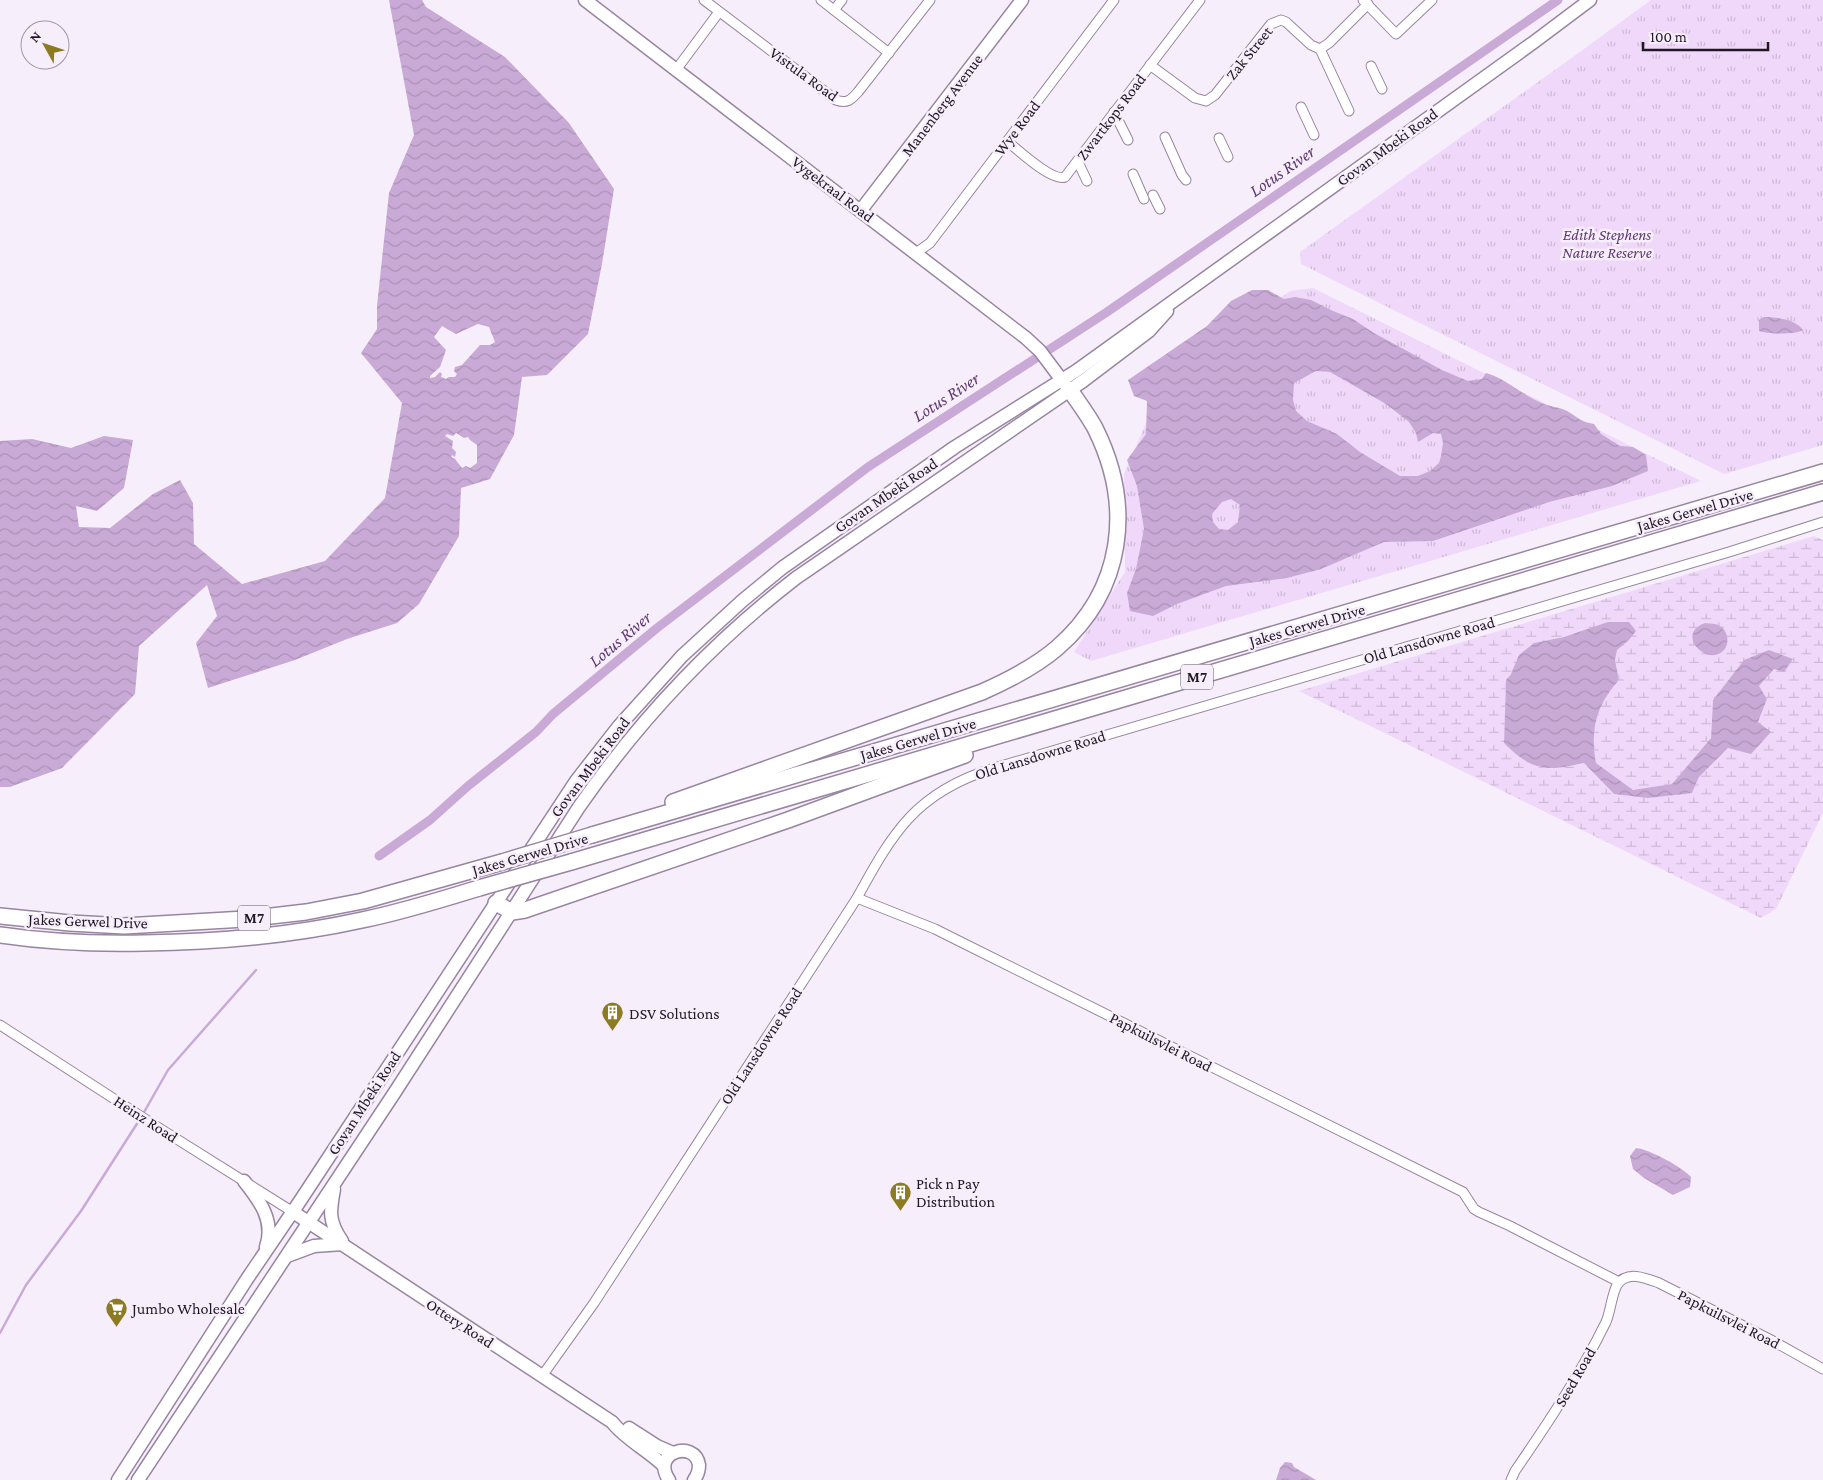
<svg xmlns="http://www.w3.org/2000/svg" width="1823" height="1480" font-family="'Crimson Pro',serif">
<defs>
<pattern id="grass-tufts" width="24" height="20" patternUnits="userSpaceOnUse" patternTransform="scale(1.25)"><rect width="24" height="20" fill="#f0d8fa"/><path d="M3 7l-1-3M5 7V3M7 7l1-3M15 17l-1-3M17 17v-4M19 17l1-3" fill="none" stroke="#cdb9d6"/></pattern>
<pattern id="wetland-marsh" width="20" height="14" patternUnits="userSpaceOnUse" patternTransform="scale(1.25)"><rect width="20" height="14" fill="#f0d8fa"/><path d="M1 5h8M5 5V1M11 12h8M15 12V8" fill="none" stroke="#cdb9d6"/></pattern>
<pattern id="water-waves" width="16" height="10" patternUnits="userSpaceOnUse" patternTransform="scale(1.25)"><rect width="16" height="10" fill="#c9aad6"/><path d="M0 5q4-4 8 0t8 0" fill="none" stroke="#ac92b7"/></pattern>
</defs>
<rect width="100%" height="100%" fill="#f7eefb"/>
<!-- grass -->
<g fill="url(#grass-tufts)">
<path d="M1651,0H1823V445L1724,474L1301,264L1300,252L1577,54Z"/>
<path d="M1313,288L1701,481L1091,661L1074,652L1125,572L1124,474L1162,386L1290,291Z"/>
</g>
<!-- wetland -->
<path fill="url(#wetland-marsh)" fill-rule="evenodd" d="M1814,536L1823,540V813L1776,909L1761,918L1299,691ZM1564,637L1629,640L1617,649L1615,660L1619,680C1596,706 1590,729 1596,763L1633,791L1672,784L1711,738L1713,700L1792,659L1774,669L1759,686L1767,699L1758,722L1771,732L1751,753L1728,748L1699,777L1692,793L1614,794L1584,763C1547,773 1531,770 1504,743L1506,680L1534,643Z"/>
<!-- water -->
<g fill="url(#water-waves)" fill-rule="evenodd">
<path d="M389,0H422L426,7L505,57L569,123L614,189L602,264L588,334L547,375L522,377L514,435L490,479L461,488L459,536L419,604L397,623L347,639L295,660L208,688L196,643L217,616L207,585L139,646L135,694L62,768L10,787H0V441L32,439L71,448L104,436L133,440L124,488L97,511L76,506L79,527L110,528L153,494L180,480L193,503L194,544L242,584L325,561L385,498L402,403L361,353L377,329V306L389,193L414,135ZM478,324L489,327L495,342L490,345H480L462,365L455,367L454,371L457,374L455,377H449L446,379L441,377L442,374L440,372L435,377L430,378V376L440,367L446,350L434,337L442,326L456,334ZM456,433L464,438L468,437L470,440L477,445V463L470,468L466,466L462,468L455,459L451,457L452,455L455,457L456,452L452,448L453,441L445,436L447,434L453,436Z"/>
<path d="M1252,290H1268L1284,299L1295,297L1311,300L1333,311L1353,319L1374,333L1442,370L1468,381L1482,379L1486,373C1507,379 1523,396 1544,404C1551,407 1560,407 1567,411C1578,417 1580,422 1594,424L1601,434L1620,446L1633,447L1646,455L1648,471L1612,486L1549,502L1433,541L1384,542L1321,569L1287,578L1226,586L1177,604L1153,616L1130,611L1127,593L1136,569L1144,529L1137,486L1127,460L1146,434L1147,401L1134,396L1128,380L1207,326L1231,301ZM1316,371L1330,372L1386,404L1409,422L1416,433L1418,442L1433,433L1441,434L1443,443L1441,456L1439,463L1430,471L1418,476H1400L1360,452L1337,434L1307,421L1296,411L1293,400L1294,383ZM1231,499L1240,505L1238,522L1228,530L1219,529L1213,522L1212,514L1222,502Z"/>
<path d="M1764,317C1776,317 1795,319 1803,330C1794,335 1769,334 1759,331V320Z"/>
<path d="M1608,622H1629L1636,631L1629,640L1617,650L1615,660L1619,680C1596,706 1590,729 1596,763L1633,790L1672,784L1711,738L1713,700L1744,660L1769,650L1793,659L1784,672L1774,669L1759,686L1767,699L1758,722L1771,732L1751,754L1728,748L1699,777L1692,793L1648,798L1614,794L1584,763C1546,772 1532,771 1504,743L1506,680L1511,674L1519,655L1534,643L1564,637Z"/>
<path d="M1705,623C1710,624 1716,623 1720,626C1728,631 1730,643 1724,650C1708,668 1674,634 1705,623Z"/>
<path d="M1636,1148C1649,1149 1682,1167 1691,1177L1690,1187L1673,1195L1644,1178L1633,1169L1630,1156Z"/>
<path d="M1285,1462L1292,1463L1294,1467L1316,1480H1276L1280,1468Z"/>
</g>
<g fill="none" stroke-linecap="round" stroke-linejoin="round">
<!-- stream -->
<g stroke="#c9aad6" stroke-width="2.5">
<path d="M143,1114L168,1070L256,970"/>
<path d="M0,1333L26,1285L81,1211L140,1119"/>
</g>
<!-- canal -->
<path stroke="#c9aad6" stroke-width="9" d="M379,856L430,820L468,786L536,732L553,714L657,628L868,467L1107,312L1558,0"/>
<defs>
<g id="street">
<path d="M704,0L836,100C847,104 851,100 858,92L930,0"/>
<path d="M821,0L889,53"/>
<path d="M1363,0L1396,34L1432,0"/>
<path d="M834,10L842,0"/>
<path d="M1320,49L1349,111"/>
<path d="M1150,65L1195,98L1206,101L1215,95L1271,24L1281,20L1286,22L1311,45L1320,49L1329,43L1368,4"/>
<path d="M1371,66L1382,89"/>
<path d="M676,70L719,12"/>
<path d="M1301,107L1314,135"/>
<path d="M1114,112L1128,140"/>
<path d="M1165,137L1182,175L1186,180"/>
<path d="M1219,138L1228,157"/>
<path d="M1007,141C1018,150 1052,182 1065,177L1200,0"/>
<path d="M1078,162L1087,181"/>
<path d="M1133,174L1144,199"/>
<path d="M1153,195L1160,209"/>
<path d="M916,253L930,243L1114,0"/>
<path d="M857,898L935,929L965,944L1463,1192L1474,1209L1479,1212L1510,1226L1619,1282"/>
<path d="M0,1025L156,1126L293,1212"/>
<path d="M542,1376L594,1303L857,898C893,832 916,793 991,769L1729,552L1823,522"/>
<path d="M1511,1480L1515,1471C1548,1423 1580,1375 1606,1322C1611,1310 1611,1297 1617,1285C1627,1270 1646,1278 1659,1283L1773,1341L1823,1369"/>
</g>
<g id="secondary">
<path d="M585,0L1026,338L1040,351L1067,387"/>
<path d="M861,210L1022,0"/>
<path d="M244,1181C260,1201 275,1221 266,1247"/>
<path d="M334,1189C330,1211 328,1221 342,1241"/>
<path d="M293,1212L612,1422C626,1440 648,1450 664,1466"/>
<path d="M287,1256L314,1246L343,1244"/>
<path d="M629,1428L657,1446L673,1453"/>
<path d="M118,1480L247,1279L300,1201L576,781L619,726L682,656L742,601L782,568L955,447L1076,371L1534,42L1590,0"/>
<path d="M138,1480L395,1092L579,807C640,719 712,643 796,578L1083,381L1149,331L1167,311"/>
<path d="M669,1480C650,1452 695,1439 699,1465C699,1471 697,1476 694,1480"/>
</g>
<g id="highway">
<path d="M673,802L982,692C1009,680 1035,667 1057,648C1124,590 1134,506 1095,428C1088,415 1078,402 1070,390"/>
<path d="M592,835L1823,472"/>
<path d="M571,862L1823,492"/>
<path d="M496,903L512,912L525,910L788,820L965,755"/>
<path d="M0,916L70,923L124,926L245,919L306,912L363,901L502,862"/>
<path d="M0,935C47,942 96,944 144,943C217,942 290,936 362,920C402,912 440,900 479,888"/>
</g>
</defs>
<!-- street casing -->
<use href="#street" stroke="#9885a1" stroke-width="11"/>
<!-- secondary casing -->
<use href="#secondary" stroke="#9885a1" stroke-width="15"/>
<!-- highway casing -->
<use href="#highway" stroke="#9885a1" stroke-width="18"/>
<!-- street -->
<use href="#street" stroke="#fff" stroke-width="9"/>
<!-- secondary -->
<use href="#secondary" stroke="#fff" stroke-width="12"/>
<!-- highway -->
<use href="#highway" stroke="#fff" stroke-width="15"/>
<defs>
<g id="highway-bridge">
<path d="M502,862L592,835"/>
<path d="M479,888L571,862"/>
</g>
</defs>
<!-- highway-bridge casing -->
<use href="#highway-bridge" stroke="#9885a1" stroke-width="18" stroke-linecap="butt"/>
<!-- highway-bridge -->
<use href="#highway-bridge" stroke="#fff" stroke-width="15"/>
</g>
<!-- icons -->
<defs>
<symbol id="building-pin" viewBox="-11 -11 22 30"><path d="M0 17L-7.5 6A9.5 9.5 0 1 1 7.5 6Z" fill="#8c7b21" stroke="#f7eefb"/><path d="M-4-6H4V6H1V3H-1V6H-4ZM-2.5-4.3h1.7v1.8h-1.7ZM.8-4.3h1.7v1.8H.8ZM-2.5-1h1.7V.8h-1.7ZM.8-1h1.7V.8H.8Z" fill="#fff"/></symbol>
<symbol id="supermarket-pin" viewBox="-11 -11 22 30"><path d="M0 17L-7.5 6A9.5 9.5 0 1 1 7.5 6Z" fill="#8c7b21" stroke="#f7eefb"/><path d="M-6-5.5h2.5l.6 2H6L4.5 2H-2.5L-4.4-4H-6ZM-1.5 3.2a1.3 1.3 0 1 0 .1 0ZM3 3.2a1.3 1.3 0 1 0 .1 0Z" fill="#fff"/></symbol>
</defs>
<g fill-rule="evenodd">
<use href="#building-pin" x="600" y="1000" width="25" height="34"/>
<use href="#building-pin" x="888" y="1180" width="25" height="34"/>
<use href="#supermarket-pin" x="104" y="1296" width="25" height="34"/>
</g>
<g text-anchor="middle" dominant-baseline="central" stroke-width="5" stroke-linejoin="round" paint-order="stroke">
<!-- shield labels -->
<g fill="#f7eefb" stroke="#605863" stroke-width="1">
<rect x="1181" y="664.5" width="32" height="25" rx="4"/>
<rect x="238" y="905.5" width="32" height="25" rx="4"/>
</g>
<g font-size="15" font-weight="bold" fill="#1f1722">
<text x="1197" y="677">M7</text>
<text x="254" y="918">M7</text>
</g>
<!-- street labels -->
<g font-size="16" fill="#1f1722" stroke="#f7eefb">
<text transform="translate(1249 53) rotate(-51)">Zak Street</text>
<text transform="translate(804 74) rotate(36)">Vistula Road</text>
<text transform="translate(942 105) rotate(-53)">Manenberg Avenue</text>
<text transform="translate(1111 117) rotate(-53)">Zwartkops Road</text>
<text transform="translate(1017 128) rotate(-53)">Wye Road</text>
<text transform="translate(1387 147) rotate(-36)">Govan Mbeki Road</text>
<text transform="translate(833 189) rotate(37)">Vygekraal Road</text>
<text transform="translate(886 495) rotate(-34)">Govan Mbeki Road</text>
<text transform="translate(1695 510) rotate(-16)">Jakes Gerwel Drive</text>
<text transform="translate(1307 625) rotate(-16)">Jakes Gerwel Drive</text>
<text transform="translate(1429 640) rotate(-16)">Old Lansdowne Road</text>
<text transform="translate(918 739) rotate(-16)">Jakes Gerwel Drive</text>
<text transform="translate(1040 755) rotate(-17)">Old Lansdowne Road</text>
<text transform="translate(590 767) rotate(-53)">Govan Mbeki Road</text>
<text transform="translate(530 854) rotate(-16)">Jakes Gerwel Drive</text>
<text transform="translate(88 921) rotate(2)">Jakes Gerwel Drive</text>
<text transform="translate(1161 1042) rotate(27)">Papkuilsvlei Road</text>
<text transform="translate(761 1046) rotate(-57)">Old Lansdowne Road</text>
<text transform="translate(364 1103) rotate(-57)">Govan Mbeki Road</text>
<text transform="translate(146 1119) rotate(33)">Heinz Road</text>
<text transform="translate(1729 1319) rotate(27)">Papkuilsvlei Road</text>
<text transform="translate(460 1323) rotate(33)">Ottery Road</text>
<text transform="translate(1575 1377) rotate(-60)">Seed Road</text>
</g>
<!-- park labels -->
<g font-size="16" font-style="italic" fill="#613971" stroke="#f7eefb">
<text x="1607" y="234">Edith Stephens<tspan x="1607" dy="18">Nature Reserve</tspan></text>
</g>
<!-- poi labels -->
<g font-size="16" fill="#1f1722" stroke="#f7eefb" text-anchor="start">
<text x="629" y="1013">DSV Solutions</text>
<text x="916" y="1183">Pick n Pay<tspan x="916" dy="18">Distribution</tspan></text>
<text x="132" y="1308">Jumbo Wholesale</text>
</g>
<!-- water labels -->
<g font-size="18" font-style="italic" fill="#5f376f" stroke="#f7eefb">
<text transform="translate(1282 171) rotate(-35)">Lotus River</text>
<text transform="translate(946 397) rotate(-33)">Lotus River</text>
<text transform="translate(620 639) rotate(-40)">Lotus River</text>
</g>
</g>
<!-- north arrow -->
<g transform="translate(45 45) rotate(310)"><circle r="24" fill="#f7eefb" stroke="#a198a4"/>
<path d="M0-4L9 19L0 12L-9 19Z" fill="#8c7b21"/>
<text y="-8" font-size="14" font-weight="bold" text-anchor="middle" fill="#1f1722">N</text>
</g>
<!-- scale -->
<path d="M1643 42v8h125v-8" fill="none" stroke="#1f1722" stroke-width="2.5"/>
<text x="1650" y="42" font-size="15" fill="#1f1722" stroke="#f7eefb" stroke-width="4" paint-order="stroke">100 m</text>
</svg>
